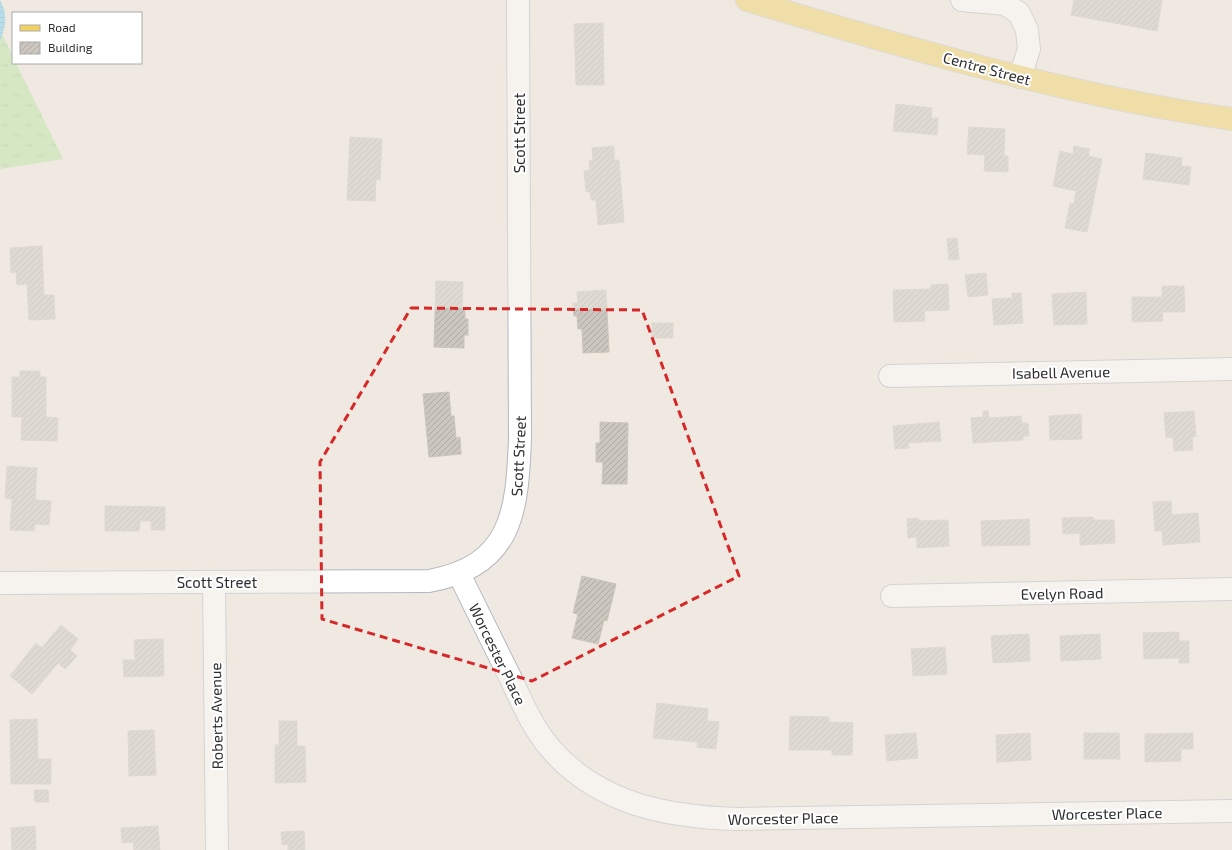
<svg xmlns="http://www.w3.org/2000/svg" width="1232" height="850" font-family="'Exo 2',sans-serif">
<defs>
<pattern id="grass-tufts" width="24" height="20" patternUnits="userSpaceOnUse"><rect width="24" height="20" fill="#b6e59e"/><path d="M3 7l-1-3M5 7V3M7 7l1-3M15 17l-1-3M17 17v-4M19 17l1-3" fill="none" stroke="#9dc588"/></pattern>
<pattern id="water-rules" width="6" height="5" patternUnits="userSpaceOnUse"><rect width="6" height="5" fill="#75cff0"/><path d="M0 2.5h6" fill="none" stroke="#66b2ce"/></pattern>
<pattern id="building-hatch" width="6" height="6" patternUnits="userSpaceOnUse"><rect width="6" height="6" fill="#cbc7bf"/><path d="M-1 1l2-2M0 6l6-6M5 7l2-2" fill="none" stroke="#afaba4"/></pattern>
</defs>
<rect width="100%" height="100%" fill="#efe9e1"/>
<!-- grass -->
<path fill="url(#grass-tufts)" d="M0,30L13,56V63H16L63,159L0,169Z"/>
<!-- water -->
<path fill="url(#water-rules)" d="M0,0C8,14 6,26 0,41Z"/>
<!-- building -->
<g fill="url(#building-hatch)" stroke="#cbc5ba">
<path d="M1074,0H1162L1157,31L1071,15Z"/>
<path d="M603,23L604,85H576L574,24Z"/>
<path d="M896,104L932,108L931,118H938L937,135L893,131Z"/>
<path d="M969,127L1005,129L1004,156H1008V172L984,171L985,155L967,154Z"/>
<path d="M350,137L382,139L380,180L376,179L375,201L347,200Z"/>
<path d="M614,146V160H619L624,222L598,225L596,200H591L590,192H586L584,171L590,170L589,161L593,160L592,148Z"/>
<path d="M1074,146L1090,149L1088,156L1102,159L1087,232L1065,228L1070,203L1074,204L1076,191L1053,186L1060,151L1073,154Z"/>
<path d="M1146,153L1182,158L1181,166L1191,167L1189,185L1143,179Z"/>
<path d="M957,238L959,259L949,260L947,239Z"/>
<path d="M42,246L44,295H54L55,319L29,320L27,284L17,285L16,272L11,273L10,248Z"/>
<path d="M986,273L988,295L968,297L965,275Z"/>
<path d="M436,281L463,282L462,307H465V319H468V335H464V348L434,347Z"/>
<path d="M948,284L949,310L924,311L925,321L894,322L893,290L931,289V285Z"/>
<path d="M1162,286H1184L1185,312H1162L1163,321L1132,322V297H1162Z"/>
<path d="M606,290L609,352L583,353L582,329H578L577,316H574L573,303H578L577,292Z"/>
<path d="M1086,292L1087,324L1054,325L1052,294Z"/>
<path d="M1012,293H1021L1023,323L994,325L992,299L1012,298Z"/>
<rect x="652" y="323" width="21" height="15"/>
<path d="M20,371H40V377H46V417L58,418L57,441L21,440L22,417H12V377H20Z"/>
<path d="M449,392L451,416H454L456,438L460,437L461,454L429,457L423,394Z"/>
<path d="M983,411H988L989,418L1021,416L1022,423H1028L1029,436H1023V440L973,443L971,418L983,417Z"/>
<path d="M1194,411L1196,436L1192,437L1193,450L1174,451L1173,437L1166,438L1164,413Z"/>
<path d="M1081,414L1082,439L1050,440L1049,416Z"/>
<path d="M600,422L628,423L627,484H602L603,462H596V443H600Z"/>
<path d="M939,422L941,441L908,443L909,448L895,449L893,426Z"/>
<path d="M7,466L37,468L35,500L51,501L49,525L35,524L34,531L10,530L12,499L5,498Z"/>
<path d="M1171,501L1172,515L1198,513L1200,542L1163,545L1162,531H1155L1153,502Z"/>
<path d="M105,506L165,507V530H151V521H140L139,531H105Z"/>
<path d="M1093,517L1094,520H1114L1115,543L1080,545V533L1063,534L1062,518Z"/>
<path d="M918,518L919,521L948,520L949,546L917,548V537L908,538L907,519Z"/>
<path d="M1029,519L1030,545L982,546L981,521Z"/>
<path d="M582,576L616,584L607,621L604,620L598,644L572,638L578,614L573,613Z"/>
<path d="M61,625L78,639L70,650L77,656L65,669L58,663L32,694L10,676L36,643L42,648Z"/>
<path d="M1179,632V641H1189V663H1179V658L1144,659L1143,633Z"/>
<path d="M1029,634L1030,661L993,663L991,636Z"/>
<path d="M1100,634L1101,659L1061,661L1060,636Z"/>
<path d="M163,639L164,676L124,677L123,660H135L134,640Z"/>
<path d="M945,647L947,674L913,676L911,649Z"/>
<path d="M657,703L708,709L707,721L719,722L716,749L697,747L698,742L653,738Z"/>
<path d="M790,716L829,717V722L853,723L852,755H832V750H789Z"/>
<path d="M37,719L38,759H51V784H11L10,720Z"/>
<path d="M279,721H297V746H305L306,782L275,783V745H279Z"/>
<path d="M154,730L156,775L129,776L128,731Z"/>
<path d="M916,733L918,758L887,761L885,735Z"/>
<path d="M1030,733L1031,760L997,762L996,735Z"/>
<path d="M1084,733H1119L1120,759H1084Z"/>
<path d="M1193,733V749H1181V761L1145,762V734Z"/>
<path d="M34,790H48L49,802H35Z"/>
<path d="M35,826L36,850H12L11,828Z"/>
<path d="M158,826L160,850H134L133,842L122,843L121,828Z"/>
<path d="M304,831L305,850H288V844L282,845L281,832Z"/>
</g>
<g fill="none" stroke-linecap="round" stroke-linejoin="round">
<defs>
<g id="minor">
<path d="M962,0L1005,4L1019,13L1027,30L1029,49L1020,77"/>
<path d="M890,376L1232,369"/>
<path d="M459,574C476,608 493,643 510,677C521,701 533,728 550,748C598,804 667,817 737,819L1232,811"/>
<path d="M214,582L217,850"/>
<path d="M0,583L429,581C513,566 517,511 520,439L518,0"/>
<path d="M892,596L1232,589"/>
</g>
<path id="major" d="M747,0C906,48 1067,95 1232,119"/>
</defs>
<!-- minor casing -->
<use href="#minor" stroke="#b4b7c1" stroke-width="24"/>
<!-- major casing -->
<use href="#major" stroke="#c9c9c9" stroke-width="24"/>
<!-- minor -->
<use href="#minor" stroke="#fff" stroke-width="22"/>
<!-- major -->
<use href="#major" stroke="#f2d163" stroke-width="22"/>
</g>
<!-- marked area -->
<path d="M0 0H1232V850H0ZM411,308L642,310L739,576L532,681L322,619L320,462Z" fill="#efe9e1" fill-opacity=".55" fill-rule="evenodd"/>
<path fill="none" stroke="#d62828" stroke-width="3" stroke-dasharray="8 5" stroke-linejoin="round" d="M411,308L642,310L739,576L532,681L322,619L320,462Z"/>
<g text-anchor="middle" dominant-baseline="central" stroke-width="4" stroke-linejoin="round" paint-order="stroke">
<!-- street labels -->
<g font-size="15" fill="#2e2e2e" stroke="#fff">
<text transform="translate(987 68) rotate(15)">Centre Street</text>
<text transform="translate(519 133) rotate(-90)">Scott Street</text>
<text transform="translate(1061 372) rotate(-1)">Isabell Avenue</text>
<text transform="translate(518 456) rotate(-87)">Scott Street</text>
<text x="217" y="582">Scott Street</text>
<text transform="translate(1062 593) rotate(-1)">Evelyn Road</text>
<text transform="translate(498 654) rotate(64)">Worcester Place</text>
<text transform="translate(216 716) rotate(-91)">Roberts Avenue</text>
<text transform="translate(1107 813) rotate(-1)">Worcester Place</text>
<text transform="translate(783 818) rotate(-1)">Worcester Place</text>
</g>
</g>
<!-- legend -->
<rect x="12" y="12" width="130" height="52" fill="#ffffff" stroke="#ababab"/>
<rect x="20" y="25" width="20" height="6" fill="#f2d163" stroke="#ababab"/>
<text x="48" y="32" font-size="12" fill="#2e2e2e">Road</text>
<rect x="20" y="42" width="20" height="12" fill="url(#building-hatch)" stroke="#ababab"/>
<text x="48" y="52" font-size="12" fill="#2e2e2e">Building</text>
</svg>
